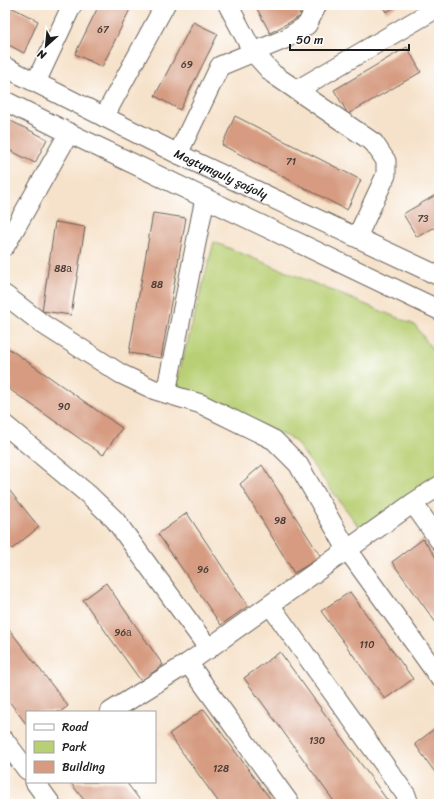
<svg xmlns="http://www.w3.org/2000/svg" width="444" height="809" font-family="Sriracha,sans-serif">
<rect width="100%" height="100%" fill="#fff"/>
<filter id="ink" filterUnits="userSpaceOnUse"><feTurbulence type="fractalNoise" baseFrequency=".025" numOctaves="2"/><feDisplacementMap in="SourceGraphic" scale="8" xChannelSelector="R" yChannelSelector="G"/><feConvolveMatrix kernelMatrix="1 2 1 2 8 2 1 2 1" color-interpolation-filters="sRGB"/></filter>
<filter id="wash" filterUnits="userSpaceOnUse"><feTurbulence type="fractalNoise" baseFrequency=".012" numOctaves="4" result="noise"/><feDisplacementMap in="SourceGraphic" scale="16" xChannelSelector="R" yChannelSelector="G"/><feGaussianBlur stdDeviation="0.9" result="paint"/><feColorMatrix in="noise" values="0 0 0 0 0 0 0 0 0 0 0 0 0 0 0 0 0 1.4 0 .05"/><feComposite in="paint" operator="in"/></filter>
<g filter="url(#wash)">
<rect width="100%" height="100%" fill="#f6e2ca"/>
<!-- green -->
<path fill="#b8cf73" stroke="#6a7648" d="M214,242L415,325L439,359V478L362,531L294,440L176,385Z"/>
<g id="blocks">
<!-- building -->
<g fill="#d69b81">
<path d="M5,5H7L38,21L24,53L5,43Z"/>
<path d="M99,5H132L102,67L75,54Z"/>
<path d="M255,5H295L301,16L270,33Z"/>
<path d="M382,5H399L386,12Z"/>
<path d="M193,22L218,34L180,110L155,96Z"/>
<path d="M407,47L421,72L348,114L334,90Z"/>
<path d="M235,116L361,180L347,210L222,145Z"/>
<path d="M5,118L47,139L35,163L5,148Z"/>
<path d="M439,193V225L417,237L403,214Z"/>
<path d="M153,213L186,218L161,358L129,353Z"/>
<path d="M55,222L85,227L71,315L42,311Z"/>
<path d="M8,348L122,428L103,455L5,386V352Z"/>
<path d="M262,465L321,557L294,573L240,484Z"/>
<path d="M5,485L39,527L12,549L5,541Z"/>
<path d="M187,513L248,606L221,625L158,534Z"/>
<path d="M423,539L439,562V627L392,562Z"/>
<path d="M106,583L163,665L141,681L83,600Z"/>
<path d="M350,592L413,679L385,699L321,611Z"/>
<path d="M5,624L68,706L60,712H27V725L5,696Z"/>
<path d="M280,652L390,804H336L244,678Z"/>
<path d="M204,709L274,804H220L169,734Z"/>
<path d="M439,725V778L415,744Z"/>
<path d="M70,782H126L143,804H87Z"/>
</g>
</g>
</g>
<g filter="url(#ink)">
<use href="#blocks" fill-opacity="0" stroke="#686159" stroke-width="1"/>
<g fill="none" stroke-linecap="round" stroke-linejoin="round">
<defs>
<g id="minor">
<path d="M228,5L253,52L273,74L374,143L386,161V175L357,237"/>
<path id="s1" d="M5,67L178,154L439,276"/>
<path d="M36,82L72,5"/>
<path d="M297,90L439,7"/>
<path d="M5,101L69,133L439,310"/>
<path d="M104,117L165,5"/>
<path d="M178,154L220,66L285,39L307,25L317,5"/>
<path d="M5,246L69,133"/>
<path d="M5,295L44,325L121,374L155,390L201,404L274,440L298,464L347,549L439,677"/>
<path d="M166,393L205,198"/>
<path d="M5,425L89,495L115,520L209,649"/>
<path d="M413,503L439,540"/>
<path d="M270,605L406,795L409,804"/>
<path d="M188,663L290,804"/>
<path d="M110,712L188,663L413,503L439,486"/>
<path d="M5,741L27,770"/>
<path d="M35,782L51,804"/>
</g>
</defs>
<!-- minor casing -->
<use href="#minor" stroke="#686159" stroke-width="21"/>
<!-- minor -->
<use href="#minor" stroke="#fff" stroke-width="19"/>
</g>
</g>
<g text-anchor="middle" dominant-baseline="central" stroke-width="3" stroke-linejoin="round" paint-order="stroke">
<!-- number labels -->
<g font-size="10" fill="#4a3c35">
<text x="103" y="30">67</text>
<text x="187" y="65">69</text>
<text x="291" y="162">71</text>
<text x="423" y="219">73</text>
<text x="63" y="269">88а</text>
<text x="157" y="285">88</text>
<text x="64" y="407">90</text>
<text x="280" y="521">98</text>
<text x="203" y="570">96</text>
<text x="123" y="633">96а</text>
<text x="367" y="645">110</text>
<text x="317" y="741">130</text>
<text x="221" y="769">128</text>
</g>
<!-- street labels -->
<g font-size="12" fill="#1c1c1c" stroke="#fff">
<text stroke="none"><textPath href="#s1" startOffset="241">Magtymguly şaýoly</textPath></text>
</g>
</g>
<!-- margin -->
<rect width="444" height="809" fill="none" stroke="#fff" stroke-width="20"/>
<!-- legend -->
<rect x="26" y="711" width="130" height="72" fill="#ffffff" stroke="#a4a4a4"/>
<rect x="34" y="724" width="20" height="6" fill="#ffffff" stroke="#a4a4a4"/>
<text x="62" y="731" font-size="12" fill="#1c1c1c">Road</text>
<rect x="34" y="741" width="20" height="12" fill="#b8cf73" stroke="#a4a4a4"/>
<text x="62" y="751" font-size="12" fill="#1c1c1c">Park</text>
<rect x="34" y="761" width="20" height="12" fill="#d69b81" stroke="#a4a4a4"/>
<text x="62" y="771" font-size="12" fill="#1c1c1c">Building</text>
<!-- north arrow -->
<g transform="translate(46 46) rotate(207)" stroke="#ffffff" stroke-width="3" paint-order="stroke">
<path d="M0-3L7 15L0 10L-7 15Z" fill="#1c1c1c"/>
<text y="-6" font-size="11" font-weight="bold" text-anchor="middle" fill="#1c1c1c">N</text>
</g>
<!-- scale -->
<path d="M290 44v6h119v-6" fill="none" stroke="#1c1c1c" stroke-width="2"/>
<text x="296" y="44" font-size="12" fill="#1c1c1c" stroke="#ffffff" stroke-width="3" paint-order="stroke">50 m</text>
</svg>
